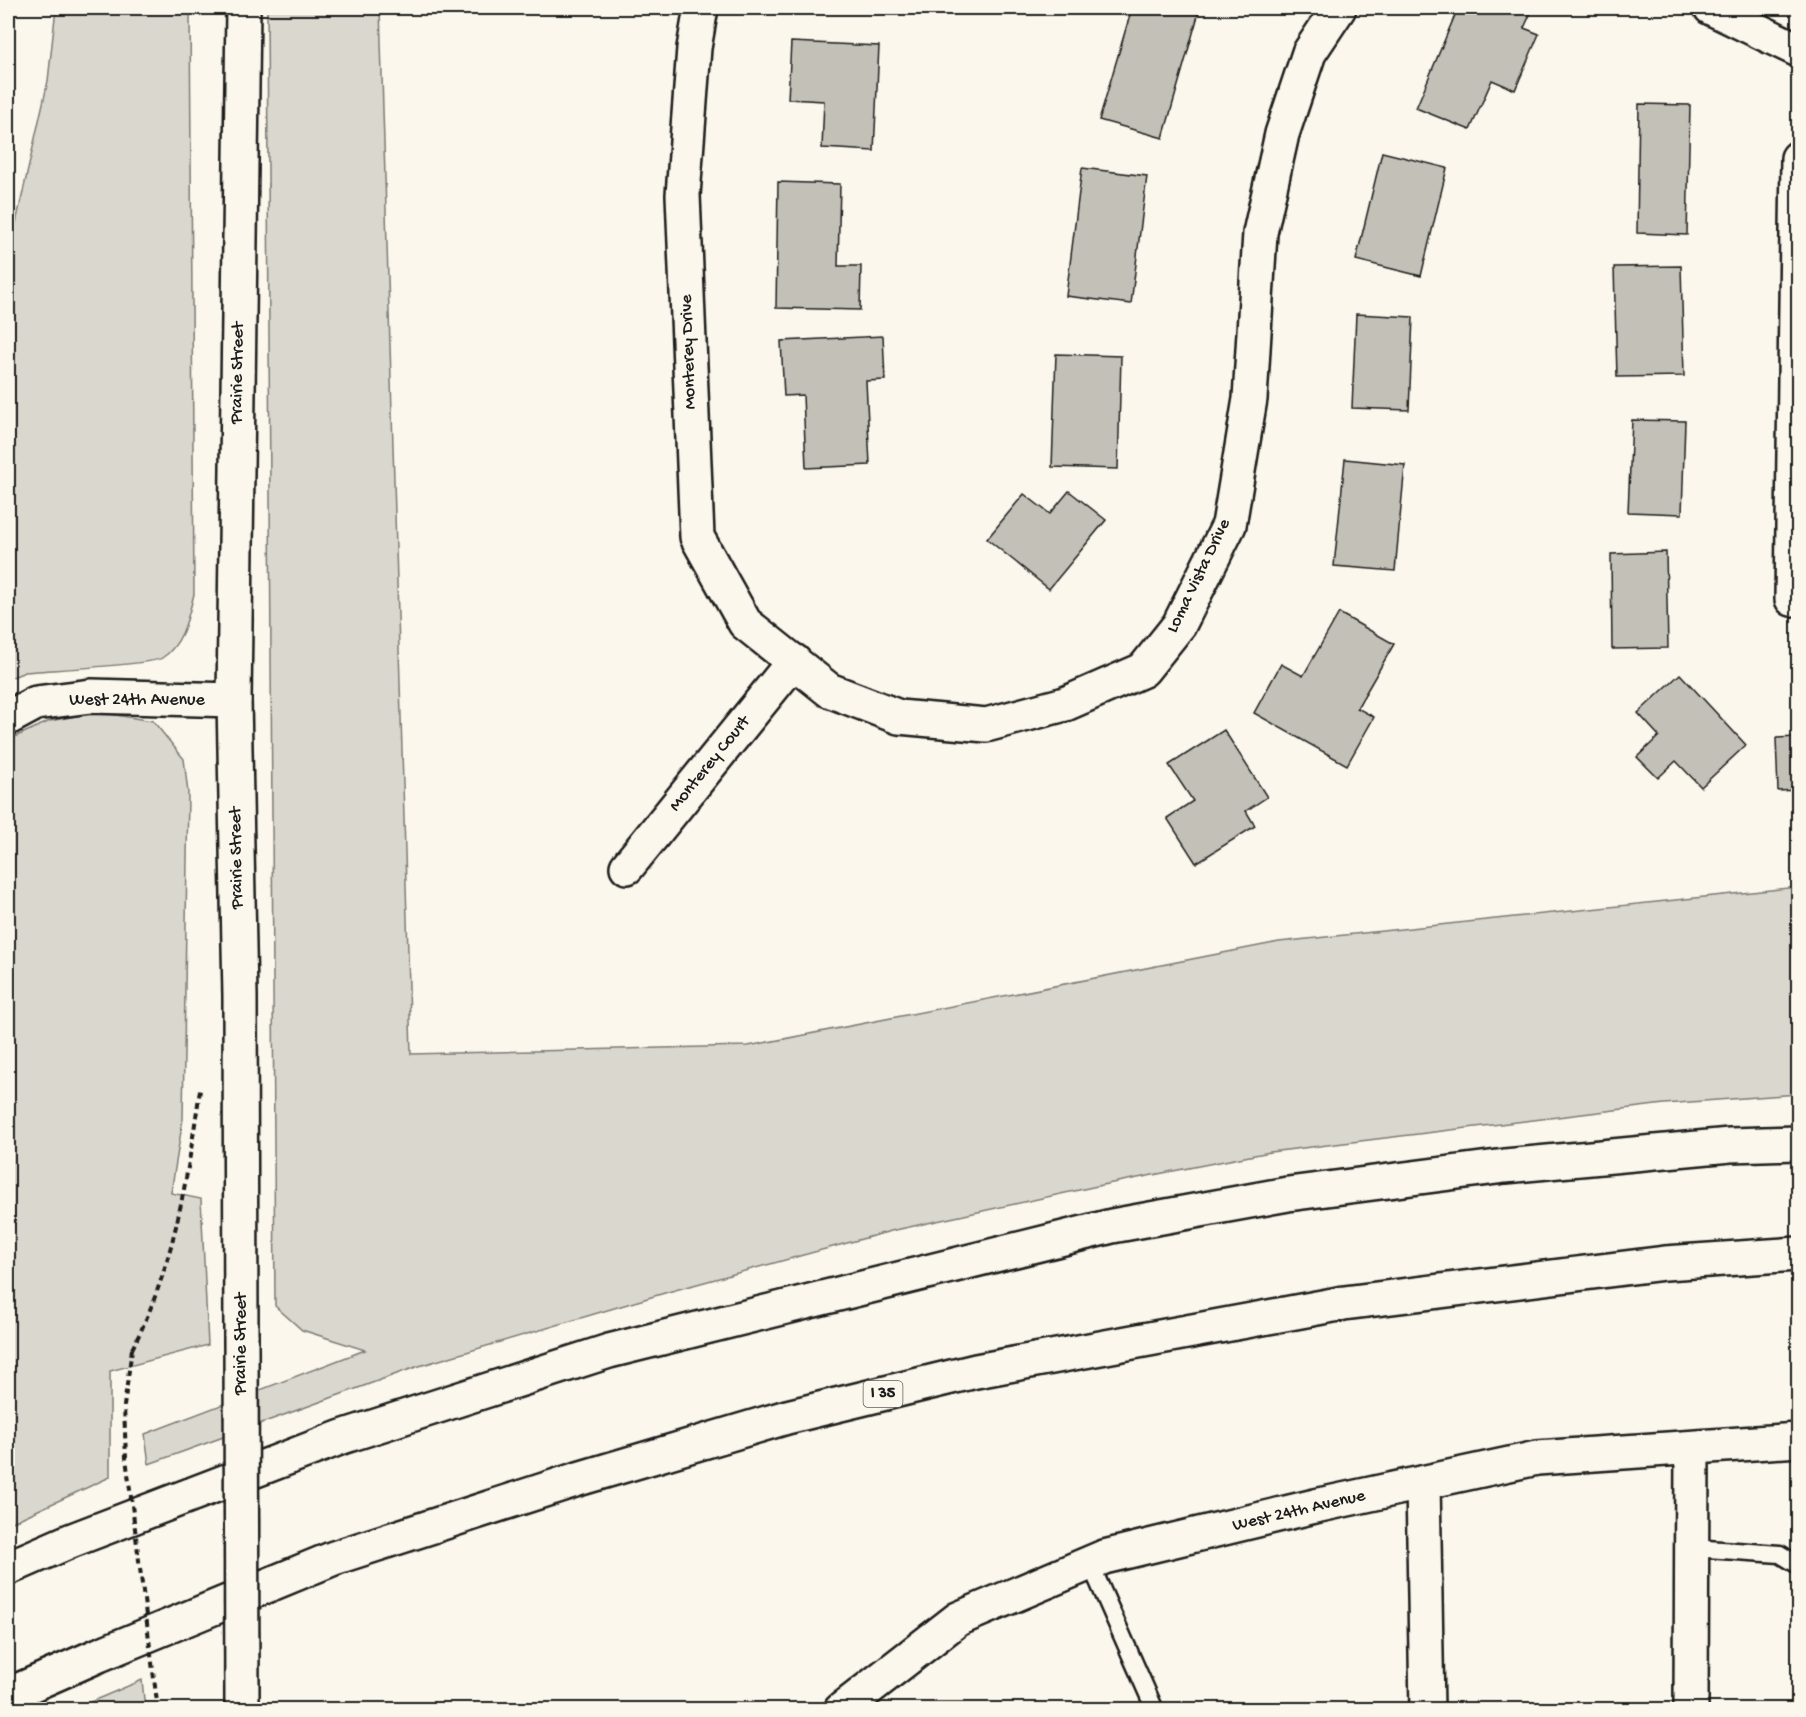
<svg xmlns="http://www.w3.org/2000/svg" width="1806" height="1717" font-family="'Gochi Hand',sans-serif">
<rect width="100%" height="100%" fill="#fbf7ec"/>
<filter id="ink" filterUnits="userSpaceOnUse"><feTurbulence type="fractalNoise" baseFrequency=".0167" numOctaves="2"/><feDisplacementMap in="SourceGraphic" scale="12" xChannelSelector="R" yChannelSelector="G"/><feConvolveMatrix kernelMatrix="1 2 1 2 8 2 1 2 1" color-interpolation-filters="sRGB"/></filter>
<g filter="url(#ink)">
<!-- green -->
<g fill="#dad7ce" stroke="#7b7a75" stroke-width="1.5">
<path d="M56,8H190L194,594C188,618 183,644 162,658C152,665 45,670 25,672L8,679V258L48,81Z"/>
<path d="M267,8H380L411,1054L748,1046L1279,942L1798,887V1094L1664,1104L1270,1152L1102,1185L891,1231L668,1292L416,1367L149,1464L145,1434L365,1350L302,1330L275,1306Z"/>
<path d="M96,712L153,721L184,759L188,793L183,1119L171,1193L201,1199L208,1345L110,1371V1477L8,1524V740L50,721Z"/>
<path d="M142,1680L145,1709H74Z"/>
</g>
<!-- building -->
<g fill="#c3c0b8" stroke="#1c1c1c" stroke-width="1.5">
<path d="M853,8H873L872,12Z"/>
<path d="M1132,8H1184L1199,12L1163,138L1099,120Z"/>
<path d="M1458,8H1533L1524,28L1539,34L1515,90L1492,80L1470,130L1416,108Z"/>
<path d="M791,42L879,46L874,151L822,148L824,101L788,99Z"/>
<path d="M1639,104L1690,105L1687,235L1637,233Z"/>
<path d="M1382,152L1447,168L1421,276L1356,260Z"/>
<path d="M1082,168L1147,176L1131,304L1066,296Z"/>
<path d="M778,182L840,184L838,266H861L860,310L776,308Z"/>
<path d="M1681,266L1684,376L1617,377L1614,267Z"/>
<path d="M1356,314L1413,317L1409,410L1352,408Z"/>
<path d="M883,336L885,380L866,381L870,465L806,468L803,395L784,396L781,341Z"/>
<path d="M1056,354L1121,356L1118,469L1052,467Z"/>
<path d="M1632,420L1685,421L1682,514L1628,512Z"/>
<path d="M1345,459L1405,465L1395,571L1334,566Z"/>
<path d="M1069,491L1106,520L1049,589L987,539L1024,494L1050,514Z"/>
<path d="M1666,552L1668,648L1612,649L1611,554Z"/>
<path d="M1339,613L1394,644L1357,708L1374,717L1347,765L1254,713L1281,664L1303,676Z"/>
<path d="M1680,674L1746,745L1701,787L1676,761L1658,778L1637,757L1659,736L1638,713Z"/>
<path d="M1224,730L1267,797L1246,811L1255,826L1196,863L1167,818L1193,801L1169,765Z"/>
<path d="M1798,737V790L1778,791L1776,738Z"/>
</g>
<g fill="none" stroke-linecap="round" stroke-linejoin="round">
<defs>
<g id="lane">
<path d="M1692,1548L1780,1554L1798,1565"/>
<path d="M1090,1563L1155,1710"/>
</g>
<g id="street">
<path d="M701,8L694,48L683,195L697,537L745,623L829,690L899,717L986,725L1065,704L1143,670L1179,625L1229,525L1250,399L1260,233L1282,134L1309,53L1339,8"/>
<path d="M1792,599L1798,158"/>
<path d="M627,867L794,661"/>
<path d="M1423,1483L1427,1710"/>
<path d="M1691,1710L1692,1448"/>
</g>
<g id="secondary">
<path d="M1711,8L1798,50"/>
<path d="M8,718L36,703L91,696L234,700"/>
<path d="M241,1336L240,996L234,700L243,8"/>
<path d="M841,1710L958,1619L1104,1557L1315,1506L1537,1458L1798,1440"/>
</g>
<g id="highway">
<path d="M8,1568L70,1541L342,1437L609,1351L1112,1226L1288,1194L1505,1166L1730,1145L1798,1143"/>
<path d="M8,1695L99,1655L334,1558L578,1479L787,1417L976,1371L1344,1303L1665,1263L1798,1254"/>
</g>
</defs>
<!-- lane casing -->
<use href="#lane" stroke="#1c1c1c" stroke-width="21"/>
<!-- street casing -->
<use href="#street" stroke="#1c1c1c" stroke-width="38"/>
<!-- secondary casing -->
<use href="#secondary" stroke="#1c1c1c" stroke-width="38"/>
<!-- highway casing -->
<use href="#highway" stroke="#1c1c1c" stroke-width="38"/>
<!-- path -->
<path stroke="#1c1c1c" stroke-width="4" stroke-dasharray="6 4.5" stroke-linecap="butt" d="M132,1349C174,1268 187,1179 200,1090"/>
<!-- lane -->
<use href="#lane" stroke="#fbf7ec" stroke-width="16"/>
<!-- street -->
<use href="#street" stroke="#fbf7ec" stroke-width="33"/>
<!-- secondary -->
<use href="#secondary" stroke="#fbf7ec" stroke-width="33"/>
<!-- highway -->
<use href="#highway" stroke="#fbf7ec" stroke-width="33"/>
<defs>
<path id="secondary-bridge" d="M241,1336L242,1710"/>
</defs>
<!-- secondary-bridge casing -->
<use href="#secondary-bridge" stroke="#1c1c1c" stroke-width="38" stroke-linecap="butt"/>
<!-- path-bridge -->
<path stroke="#1c1c1c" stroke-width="4" stroke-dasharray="6 4.5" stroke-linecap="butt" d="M132,1349L124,1406L126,1458L158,1710"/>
<!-- secondary-bridge -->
<use href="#secondary-bridge" stroke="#fbf7ec" stroke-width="33"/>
</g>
</g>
<g text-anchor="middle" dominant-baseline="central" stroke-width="5" stroke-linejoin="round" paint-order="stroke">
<!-- shield labels -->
<rect fill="#fbf7ec" stroke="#5f5e5a" stroke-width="1.5" x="863.5" y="1381" width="39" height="26" rx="4.5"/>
<g font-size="16" font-weight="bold" fill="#1c1c1c">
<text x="883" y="1394">I 35</text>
</g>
<!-- street labels -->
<g font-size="18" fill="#1c1c1c" stroke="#fbf7ec">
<text transform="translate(689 352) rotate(-92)">Monterey Drive</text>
<text transform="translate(238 373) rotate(-89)">Prairie Street</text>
<text transform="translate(1199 576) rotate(-64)">Loma Vista Drive</text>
<text x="137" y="700">West 24th Avenue</text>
<text transform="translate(710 764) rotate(-51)">Monterey Court</text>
<text transform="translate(237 858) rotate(-91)">Prairie Street</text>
<text transform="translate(241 1344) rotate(-90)">Prairie Street</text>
<text transform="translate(1299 1511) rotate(-13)">West 24th Avenue</text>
</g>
</g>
<!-- margin -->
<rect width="1806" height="1717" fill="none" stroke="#fbf7ec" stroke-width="30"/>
<rect x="15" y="15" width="1776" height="1687" fill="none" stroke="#1c1c1c" stroke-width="2" filter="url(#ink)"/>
</svg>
